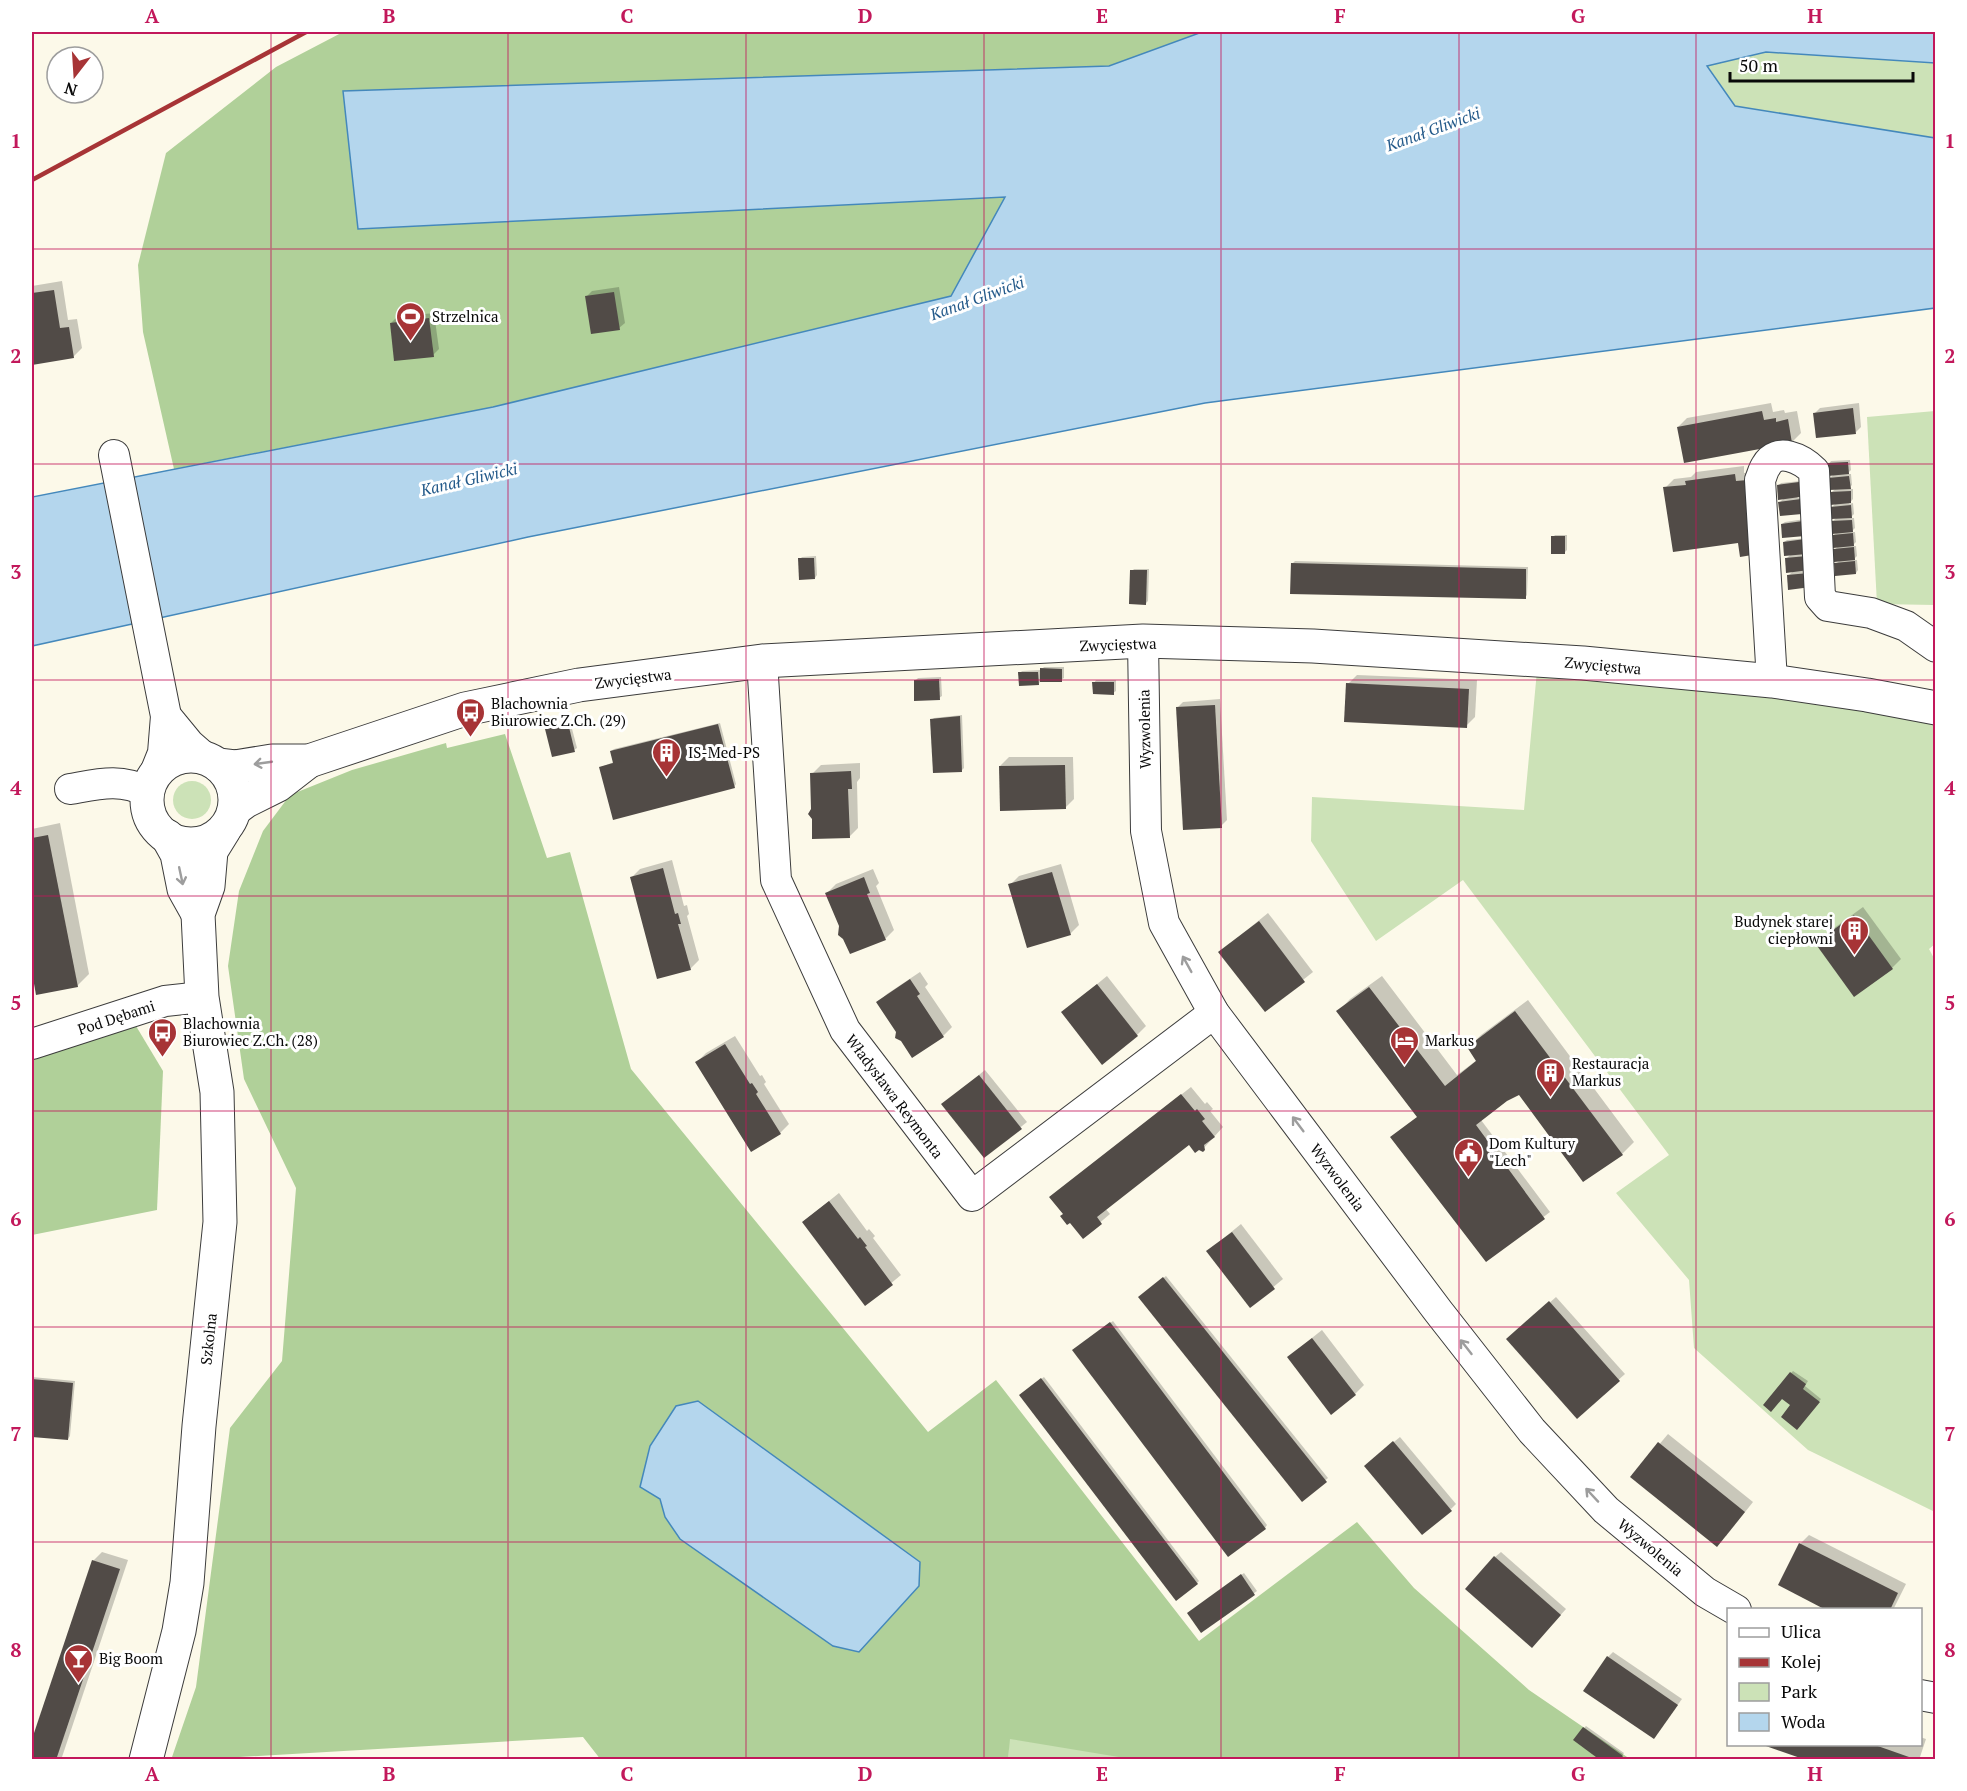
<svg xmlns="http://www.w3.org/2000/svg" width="1967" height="1791" font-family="'PT Serif',serif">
<rect width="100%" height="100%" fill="#fcf9e9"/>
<!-- green -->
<g fill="#cce2b7">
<path d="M1766,52L1935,63V138L1735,106L1707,65Z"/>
<path d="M1935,411V605L1877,604L1867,417Z"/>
<path d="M1538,660L1935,708L1936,943L1929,949L1936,962L1935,1512L1808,1450L1694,1348L1689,1280L1616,1193L1669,1155L1463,880L1376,941L1311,841L1312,797L1524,810Z"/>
<circle cx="192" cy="800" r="19"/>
<path d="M1009,1738L1137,1759L1008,1760Z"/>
</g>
<!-- forest -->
<g fill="#b0d099">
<path d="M343,32H1202L1110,66L344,91L358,229L1005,197L952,296L493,407L174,469L143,332L138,265L166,153L276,67Z"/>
<path d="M505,734L547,858L570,852L631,1069L928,1432L996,1380L1199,1641L1357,1522L1414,1588L1529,1690L1630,1759L1137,1760L1010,1739L1008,1759L601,1760L583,1737L205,1759L171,1760L196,1687L230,1428L282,1361L296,1188L244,1079L228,966L239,891L263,831L290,795L352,770L446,743L447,748Z"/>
<path d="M136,1026L163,1071L157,1210L32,1235V1047Z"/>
</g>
<!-- water -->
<g fill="#b4d6ed" stroke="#48b" stroke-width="1.5">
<path d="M1202,32H1935V63L1766,52L1707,66L1735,106L1935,138V308L1205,403L528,537L32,646V497L493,407L951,296L1005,197L358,229L343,91L1109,66Z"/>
<path d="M698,1401L920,1562L919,1586L859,1652L833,1646L680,1539L665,1517L660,1499L640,1487L650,1446L676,1406Z"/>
</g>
<!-- shadow -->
<g fill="#0003">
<path d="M62,281L68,320L77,319L82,348L73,357L32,363V286Z"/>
<path d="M619,287L625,323L619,328L586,297L592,291Z"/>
<path d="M434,313L439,349L433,355L391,323L397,317Z"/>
<path d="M1771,403L1773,412L1784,410L1785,413L1797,411L1801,433L1792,442L1678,427L1687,418Z"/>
<path d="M1859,403L1861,427L1856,432L1814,414L1820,408Z"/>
<path d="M1850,460L1851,470L1847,474H1851L1852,485L1848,489H1853V499L1849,504L1853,503L1854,514L1850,518H1854L1855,528L1851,532H1855L1856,542L1852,546H1856L1857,556L1853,560H1857L1858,570L1856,573L1836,564L1840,560L1835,550L1838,546L1833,536L1837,532L1833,521L1837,517L1832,507L1836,503L1831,493L1836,488L1830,478L1834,474L1829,464L1831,461Z"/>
<path d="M1744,466V473L1757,472L1740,542L1665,488L1674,479L1691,477L1696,472Z"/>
<path d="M1801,481L1802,493L1797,498H1803L1802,512L1780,502L1785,497L1778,486L1781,483Z"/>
<path d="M1805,519L1807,532L1782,524L1785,522Z"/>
<path d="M1555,535H1567V550L1564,553L1553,537Z"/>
<path d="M1807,538L1812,583L1788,576L1793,571L1786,559L1791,554L1784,542L1787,540Z"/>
<path d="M816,556L817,575L815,578L800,559L802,557Z"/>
<path d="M1295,561L1528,567L1527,595L1525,598L1292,564Z"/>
<path d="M1134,569H1149L1148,601L1146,603L1132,571Z"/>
<path d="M1044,667H1064V678L1061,680L1040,682L1038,684L1020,673L1022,671L1041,670Z"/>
<path d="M1357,675L1477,680L1475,717L1466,726L1348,684Z"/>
<path d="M941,677L942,696L939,698L915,681L918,678Z"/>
<path d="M1096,680H1116V691L1113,693L1094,683Z"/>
<path d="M1220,699L1227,820L1221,826L1178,707L1183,702Z"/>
<path d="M962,715L964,768L962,770L932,720L934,718Z"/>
<path d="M570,721L577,748L574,750L546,729L549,727Z"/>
<path d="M720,723L736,784L734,787L601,767L614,762L611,751L614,749Z"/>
<path d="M1009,757H1073L1074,799L1065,808L1000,766Z"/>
<path d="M860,763V778L857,782L858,828L849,837L813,819L812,774L821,765Z"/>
<path d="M60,823L89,974L77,986L37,994L32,964V829Z"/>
<path d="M672,860L684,906L687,905L689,914L687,916L699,960L690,969L631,878L640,869Z"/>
<path d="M1061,864L1079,925L1070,934L1010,885L1019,876Z"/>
<path d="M873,869L879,883L876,886L894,930L885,939L841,926L827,893L836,884Z"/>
<path d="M1863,907L1901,959L1892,968L1817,943L1826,934Z"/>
<path d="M1268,913L1313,972L1265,1010L1220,952Z"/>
<path d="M920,972L928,984L925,987L952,1027L943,1036L897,1032L878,1002L887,994Z"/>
<path d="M1107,976L1146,1026L1137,1035L1063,1012Z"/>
<path d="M1382,976L1457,1075L1477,1060L1469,1047L1481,1035L1528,1000L1634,1142L1622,1154L1584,1180L1519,1093L1506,1100L1481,1120L1550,1212L1487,1260L1418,1116L1338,1012L1350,999Z"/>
<path d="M735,1036L760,1076L762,1075L766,1082L764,1084L789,1124L780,1133L697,1062L706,1053Z"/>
<path d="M985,1070L1027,1122L984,1156L949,1099Z"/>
<path d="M1191,1087L1205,1104L1207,1102L1213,1109L1210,1111L1223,1127L1202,1150L1189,1143L1105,1208L1110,1214L1083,1237L1051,1197Z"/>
<path d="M839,1193L867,1231L869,1229L875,1236L873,1238L901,1275L866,1304L803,1222Z"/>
<path d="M1241,1224L1283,1279L1250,1306L1208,1251Z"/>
<path d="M1166,1276L1328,1478L1302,1500L1142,1295Z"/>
<path d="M1556,1297L1625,1374L1577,1417L1514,1334Z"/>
<path d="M1113,1321L1267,1525L1265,1528L1076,1348Z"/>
<path d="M1322,1330L1364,1385L1355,1394L1298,1349Z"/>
<path d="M1793,1371L1808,1381L1805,1386L1821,1399L1800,1425L1791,1373Z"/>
<path d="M32,1377L75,1381L70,1436L68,1439L32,1436Z"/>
<path d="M1044,1377L1199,1581L1197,1583L1023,1393Z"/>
<path d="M1668,1434L1753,1502L1726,1536L1632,1477Z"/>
<path d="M1400,1437L1456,1504L1451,1509L1372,1460Z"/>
<path d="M1809,1535L1906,1584L1893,1610H1829L1800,1544Z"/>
<path d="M102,1552L128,1560L61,1760H32V1744L93,1561Z"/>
<path d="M1501,1552L1566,1609L1538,1640L1495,1557Z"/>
<path d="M1244,1573L1257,1591L1202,1631L1192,1611Z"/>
<path d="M1613,1652L1682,1699L1654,1737L1608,1657Z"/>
<path d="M1586,1726L1624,1753L1619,1760L1584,1728Z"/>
<path d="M1920,1737L1926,1739L1919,1760H1810L1766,1744H1920Z"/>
</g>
<!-- building -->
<g fill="#514b47">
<path d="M54,290L60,328L69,327L74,358L32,365V293Z"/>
<path d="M614,292L620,330L591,334L585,296Z"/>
<path d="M429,318L434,357L394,361L390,323Z"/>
<path d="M1853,408L1856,434L1816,438L1813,413Z"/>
<path d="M1762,411L1764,420L1776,418V422L1788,419L1792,443L1684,463L1677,427Z"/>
<path d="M1848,462L1849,474L1828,476L1827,463Z"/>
<path d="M1735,474L1736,481L1748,480L1758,554L1740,557L1738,543L1673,552L1663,487L1686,485L1685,481Z"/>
<path d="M1849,476L1851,489L1829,490L1828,478Z"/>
<path d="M1799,482L1800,497L1778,500L1777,485Z"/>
<path d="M1851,491V503L1830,505V492Z"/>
<path d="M1801,499L1802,514L1780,516L1778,502Z"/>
<path d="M1851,505L1852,518L1831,519L1830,507Z"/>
<path d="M1852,520L1853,532L1832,534L1831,521Z"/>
<path d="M1803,521L1805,536L1782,538L1781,524Z"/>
<path d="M1853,533L1854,546L1833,548L1832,535Z"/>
<rect x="1551" y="536" width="14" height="18"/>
<path d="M1805,539L1807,554L1784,556L1783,542Z"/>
<path d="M1854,547L1855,560L1834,562L1833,549Z"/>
<path d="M1807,556L1809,570L1786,573L1785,558Z"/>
<path d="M798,558H814L815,579L799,580Z"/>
<path d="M1855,561L1856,574L1835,576L1834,563Z"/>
<path d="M1291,563L1526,569V599L1290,594Z"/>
<path d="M1130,570H1147L1146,605L1129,604Z"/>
<path d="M1809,573L1811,587L1788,590L1787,575Z"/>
<path d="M1040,668L1062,669V682H1040Z"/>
<path d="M1018,672H1038L1039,685L1019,686Z"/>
<path d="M939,679L940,700L914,701V680Z"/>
<path d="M1092,682H1114V695L1093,694Z"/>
<path d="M1346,683L1469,689L1467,728L1344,722Z"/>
<path d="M1215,705L1222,828L1183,830L1176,707Z"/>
<path d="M960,716L962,772L933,773L930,719Z"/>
<path d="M568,723L575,752L552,757L545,729Z"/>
<path d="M718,724L735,788L613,820L599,767L613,763L610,751Z"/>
<path d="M1065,765L1066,809L1000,811L999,766Z"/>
<path d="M851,771L852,789H848L850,838L812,839V819L808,814L811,809L810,773Z"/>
<path d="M48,835L78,987L36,995L32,972V838Z"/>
<path d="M663,868L675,914L678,913L681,924H678L691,970L657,979L630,877Z"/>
<path d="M1052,872L1071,935L1027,948L1008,884Z"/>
<path d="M864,877L870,893L867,894L886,940L850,954L843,939L838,935L839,926L825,893Z"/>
<path d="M1854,915L1893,969L1854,997L1815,943Z"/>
<path d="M1259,921L1305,982L1265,1012L1218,952Z"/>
<path d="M910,979L920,994L917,996L944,1037L912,1058L901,1041L895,1038L896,1032L876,1002Z"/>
<path d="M1097,984L1138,1036L1102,1065L1061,1012Z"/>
<path d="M1369,987L1445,1086L1476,1061L1467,1047L1515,1011L1623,1155L1583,1182L1519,1095L1507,1101L1476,1125L1545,1219L1486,1262L1390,1137L1417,1117L1336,1011Z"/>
<path d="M725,1044L750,1084L752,1083L758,1092L756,1094L781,1134L751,1152L695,1062Z"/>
<path d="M979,1075L1022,1129L984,1158L941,1104Z"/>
<path d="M1181,1094L1195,1111L1197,1109L1205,1119L1202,1121L1215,1137L1204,1145L1205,1150L1203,1152L1199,1150L1195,1153L1189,1145L1097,1217L1102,1224L1083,1239L1070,1223L1067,1225L1060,1216L1063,1214L1049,1197Z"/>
<path d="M829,1201L858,1239L860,1237L867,1246L865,1247L893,1285L865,1306L802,1222Z"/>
<path d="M1232,1232L1275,1289L1250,1308L1206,1251Z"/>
<path d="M1163,1277L1327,1482L1302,1502L1138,1297Z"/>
<path d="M1549,1301L1620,1381L1577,1419L1506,1339Z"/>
<path d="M1110,1322L1266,1529L1228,1557L1072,1350Z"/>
<path d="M1312,1338L1356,1395L1331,1415L1287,1357Z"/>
<path d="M1790,1372L1806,1384L1803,1389L1820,1402L1797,1430L1781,1417L1790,1405L1782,1399L1771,1412L1763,1405Z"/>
<path d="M1041,1378L1198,1584L1176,1601L1019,1395Z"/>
<path d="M32,1379L73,1383L68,1440L32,1437Z"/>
<path d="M1393,1441L1452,1511L1422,1535L1364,1466Z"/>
<path d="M1658,1442L1745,1512L1717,1547L1630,1477Z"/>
<path d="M1799,1543L1898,1593L1890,1610H1826L1778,1585Z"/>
<path d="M1494,1556L1561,1615L1532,1648L1465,1589Z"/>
<path d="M92,1560L120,1569L56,1760H32V1739Z"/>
<path d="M1241,1574L1255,1595L1201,1633L1187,1613Z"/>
<path d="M1607,1656L1678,1705L1654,1739L1583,1691Z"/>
<path d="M1583,1727L1623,1756L1620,1760H1600L1573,1740Z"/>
<path d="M1872,1744L1909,1757L1908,1760H1806L1763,1745Z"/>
</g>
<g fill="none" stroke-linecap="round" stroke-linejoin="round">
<defs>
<g id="minor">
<path d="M114,455L166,716L163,753L153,778"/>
<path d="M1143,641L1146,831L1164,923L1214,1013L1438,1311L1532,1431L1606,1510L1705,1592L1736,1610"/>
<path d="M762,661L776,880L845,1030L972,1196L1214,1013"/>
<path d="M1772,681L1760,480C1762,476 1763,470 1766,466C1777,446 1802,459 1814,471L1820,597L1828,606L1871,613L1906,626L1936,647"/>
<path d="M166,716L189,744L205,758"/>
<path d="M70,789C99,784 120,778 148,792"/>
<path d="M32,1044L165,1001L202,997"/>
<path d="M1920,1695L1936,1698"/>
</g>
<g id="tertiary">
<circle cx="191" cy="800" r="44"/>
<path d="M218,765L235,767L272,761H309L465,709L579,685L762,661L1143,641L1313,646L1583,663L1772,681L1867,695L1936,708"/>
<path d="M235,809L246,801L278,785L309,761"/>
<path d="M167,836L177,854L184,889L198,914"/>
<path d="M146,1760L179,1631L187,1583L199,1426L220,1222L217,1092L202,997L198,914L208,886L211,851L224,830"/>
</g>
</defs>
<!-- minor casing -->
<use href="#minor" stroke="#3c3c3c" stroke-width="32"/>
<!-- tertiary casing -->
<use href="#tertiary" stroke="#3c3c3c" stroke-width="35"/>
<!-- minor -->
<use href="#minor" stroke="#fff" stroke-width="30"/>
<!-- tertiary -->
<use href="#tertiary" stroke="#fff" stroke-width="33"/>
<!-- rail -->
<path stroke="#a73436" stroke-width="4.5" d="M32,180L306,32"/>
</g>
<!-- one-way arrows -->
<defs><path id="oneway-shaft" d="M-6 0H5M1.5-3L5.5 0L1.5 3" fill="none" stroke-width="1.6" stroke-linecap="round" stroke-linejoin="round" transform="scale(1.5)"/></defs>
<g stroke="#9d9d9d">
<use href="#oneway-shaft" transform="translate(263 763) rotate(172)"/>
<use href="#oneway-shaft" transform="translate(181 876) rotate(78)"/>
<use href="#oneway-shaft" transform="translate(1187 964) rotate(-119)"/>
<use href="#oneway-shaft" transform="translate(1298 1124) rotate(-127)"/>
<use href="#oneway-shaft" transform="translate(1466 1347) rotate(-128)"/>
<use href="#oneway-shaft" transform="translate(1592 1495) rotate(-133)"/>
</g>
<!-- grid -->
<path fill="none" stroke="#c2185b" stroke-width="1.5" stroke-opacity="0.55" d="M271,32V1760M508,32V1760M746,32V1760M984,32V1760M1221,32V1760M1459,32V1760M1696,32V1760M32,249H1936M32,464H1936M32,680H1936M32,896H1936M32,1111H1936M32,1327H1936M32,1542H1936"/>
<!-- icons -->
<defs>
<symbol id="stadium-pin" viewBox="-11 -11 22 30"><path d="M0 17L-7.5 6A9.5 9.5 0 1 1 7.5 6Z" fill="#a73436" stroke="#fff"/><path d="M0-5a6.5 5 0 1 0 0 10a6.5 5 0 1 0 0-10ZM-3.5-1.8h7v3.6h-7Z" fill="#fff"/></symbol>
<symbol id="bus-pin" viewBox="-11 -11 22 30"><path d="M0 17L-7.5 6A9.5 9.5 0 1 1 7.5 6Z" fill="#a73436" stroke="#fff"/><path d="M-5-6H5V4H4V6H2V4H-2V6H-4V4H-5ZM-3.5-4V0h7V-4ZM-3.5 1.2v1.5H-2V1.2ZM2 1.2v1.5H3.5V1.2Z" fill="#fff"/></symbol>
<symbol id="building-pin" viewBox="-11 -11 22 30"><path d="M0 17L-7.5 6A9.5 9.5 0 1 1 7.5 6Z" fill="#a73436" stroke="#fff"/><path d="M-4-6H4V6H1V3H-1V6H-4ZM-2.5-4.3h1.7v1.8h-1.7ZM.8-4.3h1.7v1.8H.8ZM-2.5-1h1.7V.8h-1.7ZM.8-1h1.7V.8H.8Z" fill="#fff"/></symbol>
<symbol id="hotel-pin" viewBox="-11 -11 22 30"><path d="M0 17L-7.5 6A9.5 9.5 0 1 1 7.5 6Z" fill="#a73436" stroke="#fff"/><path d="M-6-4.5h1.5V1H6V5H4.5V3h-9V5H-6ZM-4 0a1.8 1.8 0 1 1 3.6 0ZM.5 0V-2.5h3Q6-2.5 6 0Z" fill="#fff"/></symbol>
<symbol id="civic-pin" viewBox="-11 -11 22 30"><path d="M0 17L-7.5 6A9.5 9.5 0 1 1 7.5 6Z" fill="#a73436" stroke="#fff"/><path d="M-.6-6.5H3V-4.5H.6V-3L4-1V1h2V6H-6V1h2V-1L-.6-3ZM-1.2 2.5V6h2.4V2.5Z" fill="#fff"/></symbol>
<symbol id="bar-pin" viewBox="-11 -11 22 30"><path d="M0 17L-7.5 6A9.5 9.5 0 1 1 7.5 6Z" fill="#a73436" stroke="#fff"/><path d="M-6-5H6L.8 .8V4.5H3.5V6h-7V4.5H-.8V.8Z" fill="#fff"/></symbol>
</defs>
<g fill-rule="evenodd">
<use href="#stadium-pin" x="394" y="300" width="33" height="45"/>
<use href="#bus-pin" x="454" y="696" width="33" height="45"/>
<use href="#building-pin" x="650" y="736" width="33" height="45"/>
<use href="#building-pin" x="1838" y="914" width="33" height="45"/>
<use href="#bus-pin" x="146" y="1016" width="33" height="45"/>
<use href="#hotel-pin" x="1388" y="1024" width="33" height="45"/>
<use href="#building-pin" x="1534" y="1056" width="33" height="45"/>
<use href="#civic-pin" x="1452" y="1136" width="33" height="45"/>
<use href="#bar-pin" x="62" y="1642" width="33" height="45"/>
</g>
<g text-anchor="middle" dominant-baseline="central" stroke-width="6" stroke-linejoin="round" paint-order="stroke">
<!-- poi labels -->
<g font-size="15" fill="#090909" stroke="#fff" text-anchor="start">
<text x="432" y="316">Strzelnica</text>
<text x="491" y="703">Blachownia<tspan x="491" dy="17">Biurowiec Z.Ch. (29)</tspan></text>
<text x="688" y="752">IS-Med-PS</text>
<text x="1833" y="921" text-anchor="end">Budynek starej<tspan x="1833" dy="17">ciepłowni</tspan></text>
<text x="183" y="1023">Blachownia<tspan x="183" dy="17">Biurowiec Z.Ch. (28)</tspan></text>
<text x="1425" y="1040">Markus</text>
<text x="1572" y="1063">Restauracja<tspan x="1572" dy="17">Markus</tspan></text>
<text x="1489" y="1143">Dom Kultury<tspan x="1489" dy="17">"Lech"</tspan></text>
<text x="99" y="1658">Big Boom</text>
</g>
<!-- street labels -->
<g font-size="15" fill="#090909" stroke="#fff">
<text transform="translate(1118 644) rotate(-2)">Zwycięstwa</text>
<text transform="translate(1603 665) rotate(5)">Zwycięstwa</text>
<text transform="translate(633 678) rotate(-7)">Zwycięstwa</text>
<text transform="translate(1144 729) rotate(-91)">Wyzwolenia</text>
<text transform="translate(116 1017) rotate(-18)">Pod Dębami</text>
<text transform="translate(895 1096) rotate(53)">Władysława Reymonta</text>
<text transform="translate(1338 1177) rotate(53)">Wyzwolenia</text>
<text transform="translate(208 1339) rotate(-84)">Szkolna</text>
<text transform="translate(1651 1547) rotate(40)">Wyzwolenia</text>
</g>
<!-- water labels -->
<g font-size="16" font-style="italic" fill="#245a8a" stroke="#fff">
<text transform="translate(1433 129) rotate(-20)">Kanał Gliwicki</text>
<text transform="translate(977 298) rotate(-20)">Kanał Gliwicki</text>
<text transform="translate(469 479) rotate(-13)">Kanał Gliwicki</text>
</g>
</g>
<!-- border -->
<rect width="1967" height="1791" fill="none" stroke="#ffffff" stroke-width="66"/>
<!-- legend -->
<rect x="1727" y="1608" width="195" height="138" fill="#ffffff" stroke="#9d9d9d" stroke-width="1.5"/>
<rect x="1739" y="1628" width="30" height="9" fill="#ffffff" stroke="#9d9d9d" stroke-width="1.5"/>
<text x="1781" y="1638" font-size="18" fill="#090909">Ulica</text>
<rect x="1739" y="1658" width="30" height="9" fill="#a73436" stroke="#9d9d9d" stroke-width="1.5"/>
<text x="1781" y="1668" font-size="18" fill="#090909">Kolej</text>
<rect x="1739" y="1683" width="30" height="18" fill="#cce2b7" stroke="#9d9d9d" stroke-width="1.5"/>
<text x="1781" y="1698" font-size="18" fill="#090909">Park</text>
<rect x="1739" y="1713" width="30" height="18" fill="#b4d6ed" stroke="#9d9d9d" stroke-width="1.5"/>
<text x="1781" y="1728" font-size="18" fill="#090909">Woda</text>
<!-- north arrow -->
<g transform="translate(75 75) rotate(197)"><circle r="28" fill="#ffffff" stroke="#9d9d9d" stroke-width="1.5"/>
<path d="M0-4.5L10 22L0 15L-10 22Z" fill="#a73436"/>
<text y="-9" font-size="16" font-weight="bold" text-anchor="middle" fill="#090909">N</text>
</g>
<!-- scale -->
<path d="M1730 72v9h183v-9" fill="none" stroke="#090909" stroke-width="3"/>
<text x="1739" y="72" font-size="18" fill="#090909" stroke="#ffffff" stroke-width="4.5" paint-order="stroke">50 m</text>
<rect x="33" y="33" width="1901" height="1725" fill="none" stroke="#c2185b" stroke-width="2"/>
<g font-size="20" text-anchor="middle" font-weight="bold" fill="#c2185b">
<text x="152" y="23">A</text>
<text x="389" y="23">B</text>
<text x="627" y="23">C</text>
<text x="865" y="23">D</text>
<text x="1102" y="23">E</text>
<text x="1340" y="23">F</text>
<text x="1578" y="23">G</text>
<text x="1815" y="23">H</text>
<text x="16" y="148">1</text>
<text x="1950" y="148">1</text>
<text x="16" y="363">2</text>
<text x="1950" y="363">2</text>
<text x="16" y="579">3</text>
<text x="1950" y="579">3</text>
<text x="16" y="795">4</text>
<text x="1950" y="795">4</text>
<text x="16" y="1010">5</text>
<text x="1950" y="1010">5</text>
<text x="16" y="1226">6</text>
<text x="1950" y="1226">6</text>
<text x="16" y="1441">7</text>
<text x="1950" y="1441">7</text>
<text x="16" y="1657">8</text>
<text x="1950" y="1657">8</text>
<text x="152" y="1781">A</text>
<text x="389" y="1781">B</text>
<text x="627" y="1781">C</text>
<text x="865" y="1781">D</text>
<text x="1102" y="1781">E</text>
<text x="1340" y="1781">F</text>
<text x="1578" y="1781">G</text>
<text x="1815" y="1781">H</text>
</g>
</svg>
